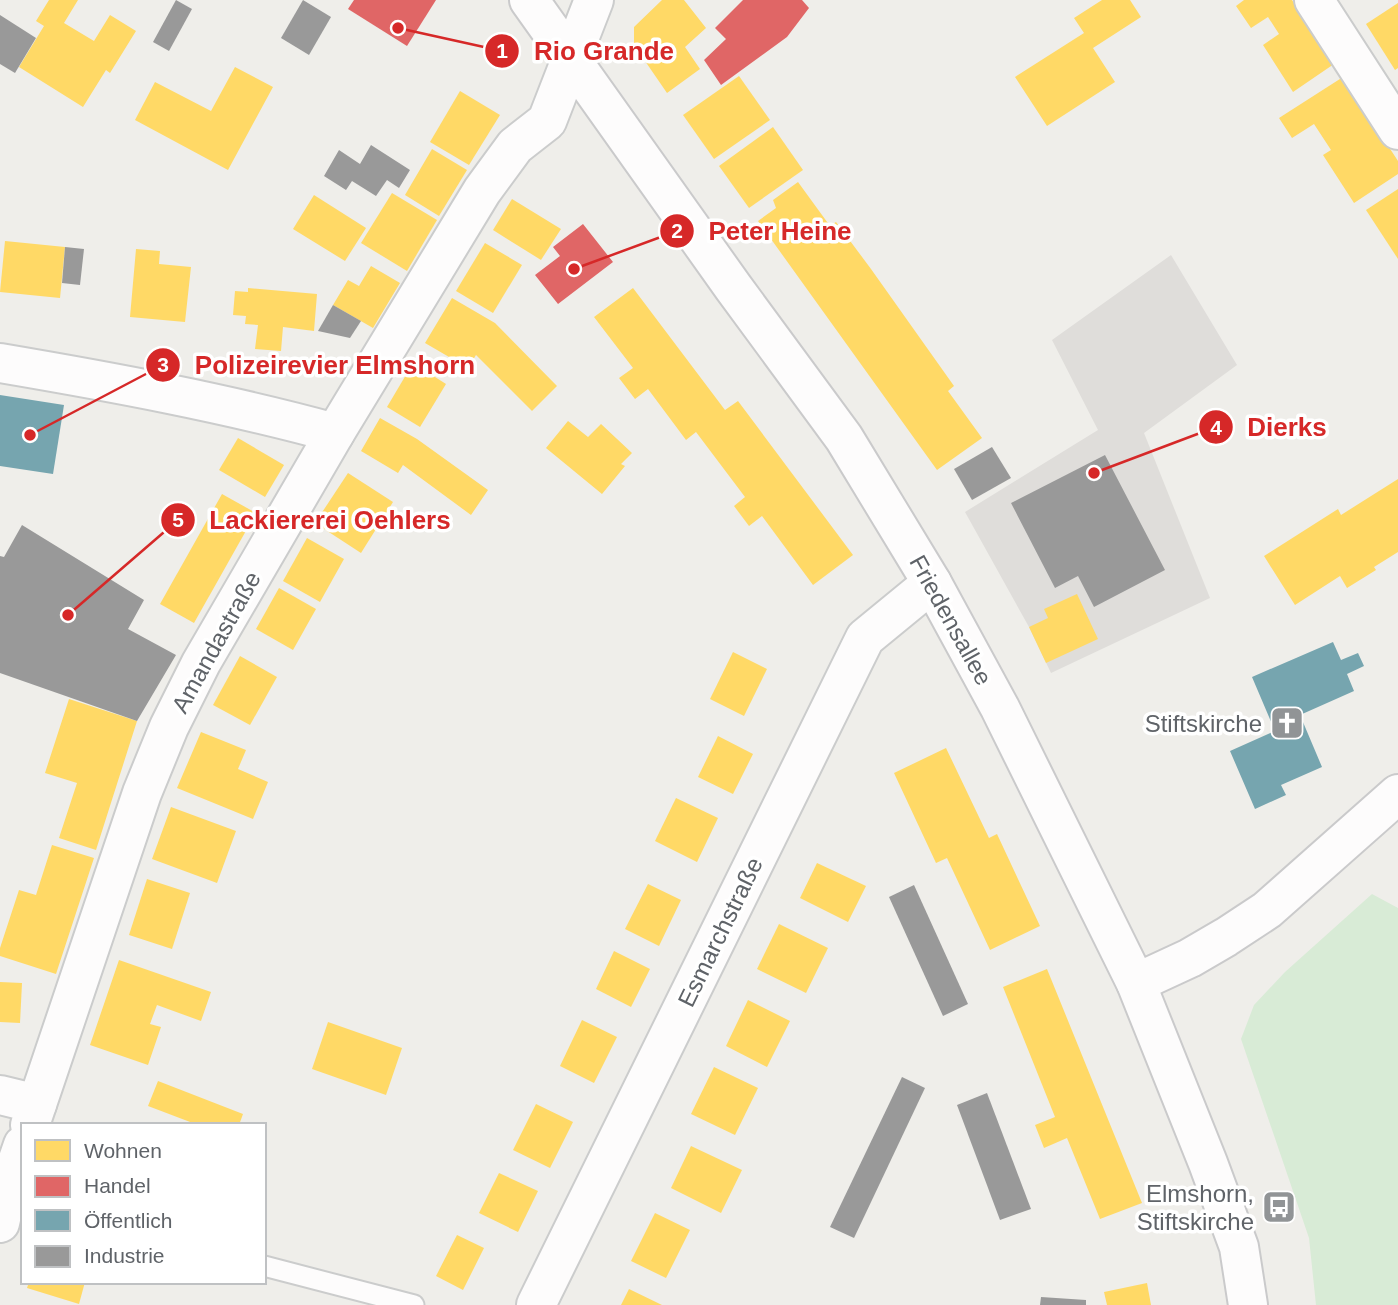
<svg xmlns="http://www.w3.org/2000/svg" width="1398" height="1305" font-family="Helvetica,sans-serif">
<rect width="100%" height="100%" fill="#efeeea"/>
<!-- industrial -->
<path fill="#dfddda" d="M1171,255L1237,365L1144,433L1210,598L1051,673L1029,627L965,512L1098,430L1052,340Z"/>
<!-- green -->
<path fill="#d8ebd6" d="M1372,894L1398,908V1305H1316L1309,1238L1241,1039L1254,1005L1285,972Z"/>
<!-- homes -->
<g fill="#ffd966">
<path d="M49,0H78L64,23L94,41L110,15L136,31L110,73L106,70L83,107L19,67L44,26L36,21Z"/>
<path d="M662,0H684L706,28L685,47L700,69L667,93L634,45V27Z"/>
<path d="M1102,0H1130L1141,17L1093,48L1115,82L1047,126L1015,77L1084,33L1074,18Z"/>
<path d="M1244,0H1292L1334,64L1293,92L1263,45L1279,34L1268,17L1251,28L1236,6Z"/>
<path d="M1398,3V68L1395,70L1366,24Z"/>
<path d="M235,67L273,87L228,170L135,120L155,82L211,111Z"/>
<path d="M739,76L770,120L714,159L683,115Z"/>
<path d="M1343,77L1398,161V174L1354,203L1323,155L1331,150L1314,124L1292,138L1279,118Z"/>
<path d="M460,91L500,115L469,165L430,142Z"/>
<path d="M773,127L803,170L749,208L719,166Z"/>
<path d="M432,149L467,170L439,216L405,195Z"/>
<path d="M798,182L830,226L836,222L871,269L954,386L948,391L982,438L937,470L758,221L776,208L773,200Z"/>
<path d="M1398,189V259L1366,210Z"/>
<path d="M392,193L437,220L407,271L361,243Z"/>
<path d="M314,195L366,228L345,261L293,229Z"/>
<path d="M512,199L561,229L541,260L493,230Z"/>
<path d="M5,241L65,247L60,298L0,292Z"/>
<path d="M485,243L522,265L493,313L456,291Z"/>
<path d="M136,249L160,251L159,264L191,267L185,322L130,317Z"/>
<path d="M371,266L400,283L373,328L333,305L348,280L359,286Z"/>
<path d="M248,288L317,294L314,331L283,327L281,351L255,349L258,325L245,324L246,316L233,315L235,291L248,292Z"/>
<path d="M633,288L725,410L738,401L853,555L813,585L762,516L749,526L734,506L745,497L696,432L686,440L648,389L635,399L619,378L633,368L594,317Z"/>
<path d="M452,298L495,323L557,386L532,411L476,355L468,368L425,343Z"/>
<path d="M413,363L446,384L420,427L387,407Z"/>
<path d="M380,418L417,439L488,490L471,515L403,465L398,473L361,451Z"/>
<path d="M568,421L588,437L601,424L632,453L621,464L625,466L602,494L546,448Z"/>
<path d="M238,438L284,465L265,497L219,470Z"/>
<path d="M348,473L393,502L361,553L315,523Z"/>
<path d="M1398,479V552L1374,567L1376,570L1347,588L1340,576L1295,605L1264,556L1338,509L1341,515Z"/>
<path d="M222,494L256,513L194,623L160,604Z"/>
<path d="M307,538L344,559L320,602L283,581Z"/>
<path d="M279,588L316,609L293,650L256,629Z"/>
<path d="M1077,594L1098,639L1046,663L1029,627L1048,618L1044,609Z"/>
<path d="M733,652L767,669L744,716L710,699Z"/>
<path d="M240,656L277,677L250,725L213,705Z"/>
<path d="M69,699L137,721L96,850L59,838L77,783L45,773Z"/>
<path d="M201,732L246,750L238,769L268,782L253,819L177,788Z"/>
<path d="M718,736L753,754L733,794L698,777Z"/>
<path d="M946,748L989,838L997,834L1040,926L990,950L947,858L936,863L894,773Z"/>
<path d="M676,798L718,818L697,862L655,841Z"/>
<path d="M171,807L236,831L217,883L152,859Z"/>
<path d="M52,845L94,858L56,974L0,956V948L19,890L36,895Z"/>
<path d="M817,863L866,886L848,922L800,898Z"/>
<path d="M147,879L190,893L172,949L129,935Z"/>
<path d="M648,884L681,900L659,946L625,929Z"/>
<path d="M779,924L828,948L806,993L757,969Z"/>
<path d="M614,951L650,969L631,1007L596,989Z"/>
<path d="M119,960L211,992L201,1021L157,1005L150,1024L161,1027L148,1065L90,1045Z"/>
<path d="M1047,969L1142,1203L1100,1219L1067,1138L1044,1148L1035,1125L1055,1117L1003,987Z"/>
<path d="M0,982L22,983L20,1023L0,1022Z"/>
<path d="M748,1000L790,1021L767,1067L726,1046Z"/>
<path d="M582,1020L617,1037L594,1083L560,1066Z"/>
<path d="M328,1022L402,1048L386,1095L312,1069Z"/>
<path d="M714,1067L758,1088L735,1135L691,1114Z"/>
<path d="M158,1081L243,1114L239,1125H198L148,1106Z"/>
<path d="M536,1104L573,1122L550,1168L513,1150Z"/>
<path d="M691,1146L742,1170L721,1213L671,1188Z"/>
<path d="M499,1173L538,1191L518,1232L479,1213Z"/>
<path d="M655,1213L690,1230L666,1278L631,1261Z"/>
<path d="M457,1235L484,1248L463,1290L436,1276Z"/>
<path d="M29,1282H85L79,1304L27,1288Z"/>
<path d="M1147,1283L1151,1305H1107L1104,1292Z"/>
<path d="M629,1289L662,1305H621Z"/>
</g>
<!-- shops -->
<g fill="#e06666">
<path d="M354,0H436L407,46L348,9Z"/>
<path d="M743,0H802L809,8L787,37L721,85L704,60L726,39L715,28Z"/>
<path d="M583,224L613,262L558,304L535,275L560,256L553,247Z"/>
</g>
<!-- public -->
<g fill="#76a5af">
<path d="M0,395L64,405L53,474L0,466Z"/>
<path d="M1333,642L1341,660L1358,653L1364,666L1347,674L1354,691L1300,715L1322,767L1281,785L1286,795L1255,809L1230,751L1275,731L1252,677Z"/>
</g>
<!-- industry -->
<g fill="#999">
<path d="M176,0L192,9L169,51L153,42Z"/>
<path d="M303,0L331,17L309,55L281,38Z"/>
<path d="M0,15L36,38L15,73L0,64Z"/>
<path d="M371,145L410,170L399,188L387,180L376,196L352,181L346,190L324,176L339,150L360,164Z"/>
<path d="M65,247L84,249L80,285L62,283Z"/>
<path d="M333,305L361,321L350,338L318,331Z"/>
<path d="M992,447L1011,478L972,500L954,469Z"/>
<path d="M1105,455L1165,570L1094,607L1078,576L1055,588L1011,503Z"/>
<path d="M22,525L144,600L128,629L176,655L137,721L0,673V556L4,557Z"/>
<path d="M914,885L968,1004L943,1016L889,897Z"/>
<path d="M902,1077L925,1088L854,1238L830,1227Z"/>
<path d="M987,1093L1031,1209L1000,1220L957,1105Z"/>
<path d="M1041,1297L1086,1300V1305H1040Z"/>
</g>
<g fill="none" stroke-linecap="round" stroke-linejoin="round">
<defs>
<path id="lane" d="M264,1266L414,1305"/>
<g id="street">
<path d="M1314,0L1398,130"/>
<path d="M0,363C112,382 226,403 335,433"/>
<path d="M0,1095L37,1104"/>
<path d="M30,1125L142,793L169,727L201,663L335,433L482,191L515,146L547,121L594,0"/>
<path d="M0,1223L8,1188L23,1145"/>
<path d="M536,1305L865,638L932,583"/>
</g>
<g id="secondary">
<path d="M529,0L733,287L844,438L932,583L1000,708L1136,983L1208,1163L1239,1247L1248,1305"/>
<path d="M1136,983L1190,958L1226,937L1267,910L1398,794"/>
</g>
</defs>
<!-- lane casing -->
<use href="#lane" stroke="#cbcccc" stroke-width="23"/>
<!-- street casing -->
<use href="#street" stroke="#cbcccc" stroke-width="42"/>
<!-- secondary casing -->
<use href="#secondary" stroke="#cacacb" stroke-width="42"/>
<!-- lane -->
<use href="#lane" stroke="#fdfcfc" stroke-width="19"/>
<!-- street -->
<use href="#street" stroke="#fdfcfc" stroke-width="38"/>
<!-- secondary -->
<use href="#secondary" stroke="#fdfcfc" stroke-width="38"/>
</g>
<!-- icons -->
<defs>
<symbol id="church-square" viewBox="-11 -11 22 22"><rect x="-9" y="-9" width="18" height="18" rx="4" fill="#919496" stroke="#fff"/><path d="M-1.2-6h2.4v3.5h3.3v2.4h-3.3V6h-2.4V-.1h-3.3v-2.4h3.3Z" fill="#fff"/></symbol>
<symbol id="bus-square" viewBox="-11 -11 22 22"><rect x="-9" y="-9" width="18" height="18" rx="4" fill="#919496" stroke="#fff"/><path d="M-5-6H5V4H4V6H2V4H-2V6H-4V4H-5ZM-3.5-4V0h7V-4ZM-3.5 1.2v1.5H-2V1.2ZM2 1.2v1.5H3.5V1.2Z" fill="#fff"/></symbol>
</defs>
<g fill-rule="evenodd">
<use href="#church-square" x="1268" y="704" width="38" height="38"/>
<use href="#bus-square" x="1260" y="1188" width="38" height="38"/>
</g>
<g text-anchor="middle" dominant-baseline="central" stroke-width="7" stroke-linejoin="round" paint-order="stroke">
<!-- street labels -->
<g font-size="24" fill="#5f6368" stroke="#fff">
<text transform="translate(951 620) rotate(61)">Friedensallee</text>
<text transform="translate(216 642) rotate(-61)">Amandastraße</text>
<text transform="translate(720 932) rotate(-64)">Esmarchstraße</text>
</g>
<!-- poi labels -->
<g font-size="24" fill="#5f6368" stroke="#fff" text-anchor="end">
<text x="1262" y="723">Stiftskirche</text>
<text x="1254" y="1193">Elmshorn,<tspan x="1254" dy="28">Stiftskirche</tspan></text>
</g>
</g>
<!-- callouts -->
<path fill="none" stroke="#d62828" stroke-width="2.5" d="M398 28L502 51M574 269L677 231M30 435L163 365M1094 473L1216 427M68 615L178 520"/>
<g fill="#d62828" stroke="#fff" stroke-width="2.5">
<circle cx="398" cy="28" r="7"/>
<circle cx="574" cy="269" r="7"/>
<circle cx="30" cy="435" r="7"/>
<circle cx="1094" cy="473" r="7"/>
<circle cx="68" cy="615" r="7"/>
<circle cx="502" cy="51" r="18"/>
<circle cx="677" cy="231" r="18"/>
<circle cx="163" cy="365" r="18"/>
<circle cx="1216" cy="427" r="18"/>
<circle cx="178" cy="520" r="18"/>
</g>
<g font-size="21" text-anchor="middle" font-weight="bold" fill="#fff">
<text x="502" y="58">1</text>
<text x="677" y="238">2</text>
<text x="163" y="372">3</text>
<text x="1216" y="435">4</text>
<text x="178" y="527">5</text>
</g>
<g font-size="26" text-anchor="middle" font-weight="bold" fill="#d62828" stroke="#fff" stroke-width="7" stroke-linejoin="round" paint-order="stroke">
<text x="604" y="60">Rio Grande</text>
<text x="780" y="240">Peter Heine</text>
<text x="335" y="374">Polizeirevier Elmshorn</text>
<text x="1287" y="436">Dierks</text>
<text x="330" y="529">Lackiererei Oehlers</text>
</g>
<!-- legend -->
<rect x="21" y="1123" width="245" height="161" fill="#ffffff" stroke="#bfc1c3" stroke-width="2"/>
<rect x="35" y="1140" width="35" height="21" fill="#ffd966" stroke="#bfc1c3" stroke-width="2"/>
<text x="84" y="1158" font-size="21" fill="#5f6368">Wohnen</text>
<rect x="35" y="1176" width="35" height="21" fill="#e06666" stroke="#bfc1c3" stroke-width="2"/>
<text x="84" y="1193" font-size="21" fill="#5f6368">Handel</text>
<rect x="35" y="1210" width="35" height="21" fill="#76a5af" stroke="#bfc1c3" stroke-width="2"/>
<text x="84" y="1228" font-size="21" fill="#5f6368">Öffentlich</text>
<rect x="35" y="1246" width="35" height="21" fill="#999999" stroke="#bfc1c3" stroke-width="2"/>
<text x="84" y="1263" font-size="21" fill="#5f6368">Industrie</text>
</svg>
